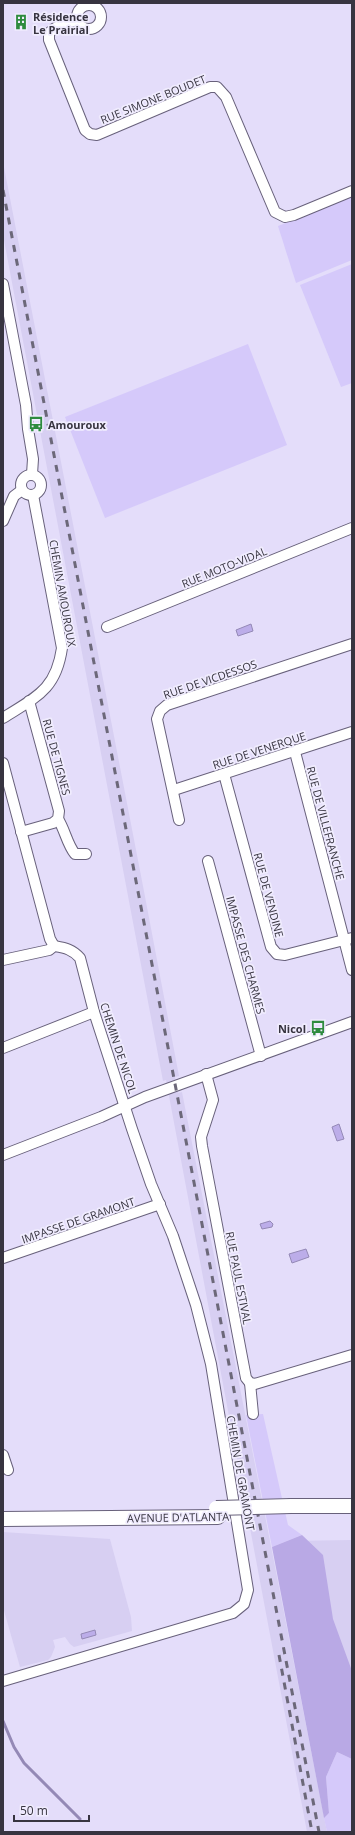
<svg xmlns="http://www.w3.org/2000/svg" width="355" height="1835" font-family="'Open Sans',sans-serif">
<rect width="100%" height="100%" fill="#e4ddfa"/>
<!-- built -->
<g fill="#d7cff2">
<path d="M3,162L143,886L179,1076L175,1077L178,1093L182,1092L327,1832H307L166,1080L163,1081L3,235Z"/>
<path d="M3,1532L110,1539L131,1617L132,1631L74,1647L70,1644L65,1637L53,1640L55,1647L51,1657L48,1660L20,1667L3,1607Z"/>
<path d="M352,1540V1678L288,1541Z"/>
</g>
<!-- green -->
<g fill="#d5c9fa">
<path d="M352,197V260L296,283L278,226Z"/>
<path d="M352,264V383L341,387L300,285Z"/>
<path d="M248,344L287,445L105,518L65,417Z"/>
<path d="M263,1414L288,1525L302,1535L272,1547L246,1415Z"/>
<path d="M337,1752L352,1759V1832H327L324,1818L329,1813L326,1777Z"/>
</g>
<!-- forest -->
<path fill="#b9a9e5" d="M302,1535L323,1555L333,1619L352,1671V1759L337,1752L326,1777L329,1813L324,1818L272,1547Z"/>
<!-- water -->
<g fill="#bcade9" stroke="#9489b6">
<path d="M251,624L253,631L238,636L236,630Z"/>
<path d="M339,1124L344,1139L337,1141L332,1127Z"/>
<path d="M270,1221L273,1224L272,1227L262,1229L260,1224Z"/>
<path d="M306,1249L309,1257L292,1263L289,1254Z"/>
<path d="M95,1630L96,1635L82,1639L81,1634Z"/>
</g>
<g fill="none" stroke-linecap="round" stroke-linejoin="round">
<!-- stream -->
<path stroke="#9489b6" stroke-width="3" d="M3,1721L14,1747L24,1763L80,1819"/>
<defs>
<g id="street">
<circle cx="89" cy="17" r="12"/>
<path d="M77,20C67,22 56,26 49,33V40L85,130L90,134L97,135L210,87H217L226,97L275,212L285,217L294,215L352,191"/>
<path d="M3,284L26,405L28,429L33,459L32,474"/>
<circle cx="31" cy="485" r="10"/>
<path d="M3,521L14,496L22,490"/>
<path d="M107,627L352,528"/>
<path d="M3,718C36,697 56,690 62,648L33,495"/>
<path d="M295,752L352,970"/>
<path d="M3,763L50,939L54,946"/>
<path d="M224,774L271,947L277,954L285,955L352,938"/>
<path d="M174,790L352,732"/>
<path d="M58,819C65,830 67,844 75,854H86"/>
<path d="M179,820L157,719L160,711L167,705L352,644"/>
<path d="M21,832L53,823L58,819L59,811L29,701"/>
<path d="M208,861L261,1056"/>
<path d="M3,960L49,950L54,946C65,948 72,949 80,958L94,1012L132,1129L151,1184L173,1236L196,1305L211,1364L248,1590L244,1604L233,1613L3,1681"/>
<path d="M3,1048L94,1012"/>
<path d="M206,1074L213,1100L201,1137L202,1146L246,1378L250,1383L255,1384L352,1355"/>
<path d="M3,1155L101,1117L145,1097L352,1022"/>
<path d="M3,1258L160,1204"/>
<path d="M250,1383L253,1414"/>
<path d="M3,1455L8,1470"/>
</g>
<g id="secondary">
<path d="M291,1506H352"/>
<path d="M3,1519L218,1517"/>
</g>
</defs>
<!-- street casing -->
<use href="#street" stroke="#68617b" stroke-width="12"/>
<!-- secondary casing -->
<use href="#secondary" stroke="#68617b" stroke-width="16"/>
<!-- street -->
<use href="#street" stroke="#fff" stroke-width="10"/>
<!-- secondary -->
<use href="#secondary" stroke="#fff" stroke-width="14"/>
<!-- rail -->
<g stroke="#6c6879" stroke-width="3" stroke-dasharray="7 7" stroke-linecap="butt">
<path d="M3,190L319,1832"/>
<path d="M279,1655L312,1832"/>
</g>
<defs>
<path id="secondary-bridge" d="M216,1508L291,1506"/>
</defs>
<!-- secondary-bridge casing -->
<use href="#secondary-bridge" stroke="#68617b" stroke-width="16" stroke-linecap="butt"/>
<!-- secondary-bridge -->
<use href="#secondary-bridge" stroke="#fff" stroke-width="14"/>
</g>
<!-- icons -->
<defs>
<symbol id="building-bare" viewBox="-9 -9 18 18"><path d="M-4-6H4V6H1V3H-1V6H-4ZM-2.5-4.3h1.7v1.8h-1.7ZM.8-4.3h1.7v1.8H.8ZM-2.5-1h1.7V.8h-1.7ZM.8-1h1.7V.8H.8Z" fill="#2e8b3e" stroke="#f0ecfe" stroke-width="2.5" paint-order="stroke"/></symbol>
<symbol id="bus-bare" viewBox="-9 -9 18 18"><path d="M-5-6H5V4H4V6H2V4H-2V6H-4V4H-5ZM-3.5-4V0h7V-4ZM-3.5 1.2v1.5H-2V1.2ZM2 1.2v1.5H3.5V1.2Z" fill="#2e8b3e" stroke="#f0ecfe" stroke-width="2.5" paint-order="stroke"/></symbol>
</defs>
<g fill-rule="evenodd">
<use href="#building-bare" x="10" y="11" width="22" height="22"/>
<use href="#bus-bare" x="25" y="413" width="22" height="22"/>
<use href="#bus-bare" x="307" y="1017" width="22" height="22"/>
</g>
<g text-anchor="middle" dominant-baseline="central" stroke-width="3.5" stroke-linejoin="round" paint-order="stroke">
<!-- poi labels -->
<g font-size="11" font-weight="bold" fill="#373440" stroke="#f0ecfe" text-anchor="start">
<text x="33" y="16">Résidence<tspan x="33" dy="13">Le Prairial</tspan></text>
<text x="48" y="424">Amouroux</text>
<text x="306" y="1028" text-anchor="end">Nicol</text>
</g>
<!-- street labels -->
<g font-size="11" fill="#373440" stroke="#f0ecfe">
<text transform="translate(153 99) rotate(-22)">RUE SIMONE BOUDET</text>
<text transform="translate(224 567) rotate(-22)">RUE MOTO-VIDAL</text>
<text transform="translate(63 593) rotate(80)">CHEMIN AMOUROUX</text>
<text transform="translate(210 679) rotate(-19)">RUE DE VICDESSOS</text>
<text transform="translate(259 750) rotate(-18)">RUE DE VENERQUE</text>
<text transform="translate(57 757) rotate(75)">RUE DE TIGNES</text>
<text transform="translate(326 823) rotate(75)">RUE DE VILLEFRANCHE</text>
<text transform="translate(269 895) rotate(75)">RUE DE VENDINE</text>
<text transform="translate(246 955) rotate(75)">IMPASSE DES CHARMES</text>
<text transform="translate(119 1048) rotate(72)">CHEMIN DE NICOL</text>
<text transform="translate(78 1220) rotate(-19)">IMPASSE DE GRAMONT</text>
<text transform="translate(239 1278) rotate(79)">RUE PAUL ESTIVAL</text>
<text transform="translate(241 1473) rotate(80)">CHEMIN DE GRAMONT</text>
<text transform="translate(178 1517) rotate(-1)">AVENUE D'ATLANTA</text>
</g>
</g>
<!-- border -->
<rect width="355" height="1835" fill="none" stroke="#373440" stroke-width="8"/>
<!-- scale -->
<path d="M14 1815v6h75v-6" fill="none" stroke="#373440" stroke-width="2"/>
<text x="20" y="1815" font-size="12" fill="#373440" stroke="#f0ecfe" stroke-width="3" paint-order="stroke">50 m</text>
</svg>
